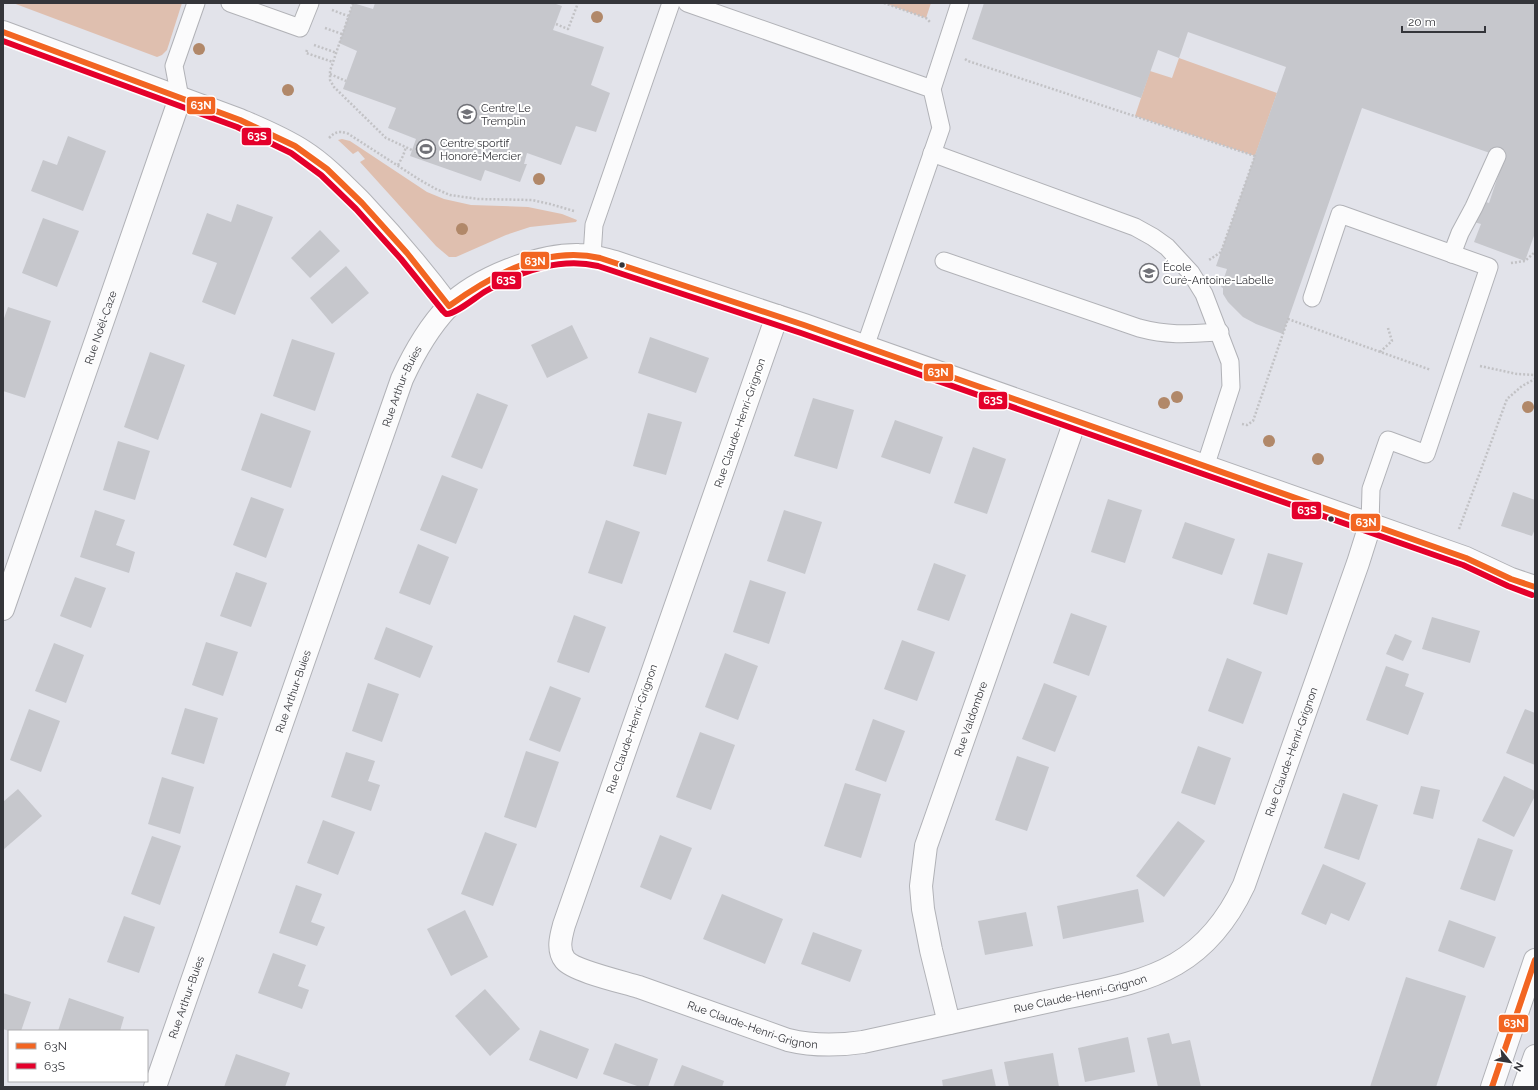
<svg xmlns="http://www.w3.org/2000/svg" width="1538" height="1090" font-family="Raleway,sans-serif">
<rect width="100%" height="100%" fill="#e2e3ea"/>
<!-- green -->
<g fill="#dfbfaf">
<path d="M13,3H182L167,50L162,55L157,57Z"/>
<path d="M884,3H931L926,18Z"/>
<path d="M1179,58L1277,93L1255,156L1135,116L1150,71L1172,78Z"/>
<path d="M342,139L350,141L427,192L444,199L471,205L528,207L562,214L577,220L576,222L530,227L506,235L456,257H449L436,246L360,162L365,159L358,151L353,154L338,140Z"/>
</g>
<!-- building -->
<g fill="#c6c7cc">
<path d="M353,3L373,9L375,3H553L562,6L553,30L604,47L591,85L610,93L596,132L576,126L561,165L527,153L524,164H527L520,182L485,170L481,181L410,156L416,139L388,128L396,108L343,89L357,51L339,43Z"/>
<path d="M984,3H1535V233L1525,261L1474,242L1481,224L1474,222L1483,201L1489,203L1504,158L1362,108L1283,334L1256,324L1243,317L1228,302L1223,294V288L1221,287L1227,269L1216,266L1286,67L1188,32L1179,58L1158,50L1141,98L972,39Z"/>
<path d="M68,136L106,151L83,211L31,191L43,160L57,165Z"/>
<path d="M237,204L273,217L235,315L202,302L217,263L192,254L207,213L231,222Z"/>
<path d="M43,218L79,231L57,287L22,273Z"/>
<path d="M320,230L340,251L310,278L291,258Z"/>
<path d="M346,266L369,293L332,324L310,298Z"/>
<path d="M8,307L51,321L25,398L3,391V321Z"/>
<path d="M572,325L588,358L547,378L531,345Z"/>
<path d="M650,337L709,358L696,393L638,373Z"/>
<path d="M292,339L335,353L315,411L273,396Z"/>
<path d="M150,352L185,365L158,440L124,427Z"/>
<path d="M477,393L508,405L482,469L451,457Z"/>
<path d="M813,398L854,410L837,469L794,456Z"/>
<path d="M261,413L311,431L291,488L241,470Z"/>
<path d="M648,413L682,422L666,475L633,466Z"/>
<path d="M895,420L943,437L930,474L881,457Z"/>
<path d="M118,441L150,451L135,500L103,490Z"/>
<path d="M973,447L1006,459L987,514L954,503Z"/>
<path d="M442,475L478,489L456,544L420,530Z"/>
<path d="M1513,492L1535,500V529L1532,536L1501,526Z"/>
<path d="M251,497L284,509L266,558L233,545Z"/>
<path d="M1108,499L1142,510L1125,563L1091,552Z"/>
<path d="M95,510L125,520L116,545L135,552L129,573L80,557Z"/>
<path d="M784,510L822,522L805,574L767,561Z"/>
<path d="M606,520L640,532L622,584L588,573Z"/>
<path d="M1185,522L1235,539L1222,575L1172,558Z"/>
<path d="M418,544L449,557L430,605L399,593Z"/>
<path d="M1268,553L1303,563L1287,615L1253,604Z"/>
<path d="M934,563L966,575L949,621L917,610Z"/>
<path d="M236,572L267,583L251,627L220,616Z"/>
<path d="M75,577L106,588L91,628L60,616Z"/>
<path d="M750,580L786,592L769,644L733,632Z"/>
<path d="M1071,613L1107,626L1089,676L1053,663Z"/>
<path d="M574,615L606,627L589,673L557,662Z"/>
<path d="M1432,617L1480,631L1470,663L1422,649Z"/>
<path d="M386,627L433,646L420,678L374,659Z"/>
<path d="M1395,634L1412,641L1403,661L1386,654Z"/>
<path d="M902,640L935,652L917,701L884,689Z"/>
<path d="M206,642L238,652L223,696L192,685Z"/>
<path d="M54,643L84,655L66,703L35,691Z"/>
<path d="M725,653L758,666L738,720L705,707Z"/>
<path d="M1227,658L1262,672L1243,724L1208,711Z"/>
<path d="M1386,666L1409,674L1405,686L1424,693L1408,735L1366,720Z"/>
<path d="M368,683L399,694L382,742L352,731Z"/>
<path d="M1044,683L1077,696L1055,752L1022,739Z"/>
<path d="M550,686L581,698L560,752L529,740Z"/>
<path d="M185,708L218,718L204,764L171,754Z"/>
<path d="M29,709L60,721L41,772L10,760Z"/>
<path d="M1525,709L1535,713V765L1506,753Z"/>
<path d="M873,719L905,731L886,782L855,770Z"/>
<path d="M700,732L735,745L711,810L676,797Z"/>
<path d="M1198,746L1231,758L1215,805L1181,793Z"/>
<path d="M526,751L559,762L536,828L504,817Z"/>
<path d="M346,752L375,761L368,781L380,785L371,811L331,797Z"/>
<path d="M1017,756L1049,767L1027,831L995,820Z"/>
<path d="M1504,776L1535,791V796L1514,837L1482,821Z"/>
<path d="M162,777L194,787L180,834L148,824Z"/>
<path d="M845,783L881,794L861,858L824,846Z"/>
<path d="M1421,786L1440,790L1433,819L1413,814Z"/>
<path d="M18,789L42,816L3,850V802Z"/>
<path d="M1343,793L1378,805L1359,860L1324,848Z"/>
<path d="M323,820L355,832L338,875L307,863Z"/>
<path d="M1178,821L1205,841L1164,897L1136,876Z"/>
<path d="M485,832L517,844L493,906L461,894Z"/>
<path d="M660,835L692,848L671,900L640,887Z"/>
<path d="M152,836L181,846L160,905L131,894Z"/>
<path d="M1478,838L1513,850L1495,901L1460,889Z"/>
<path d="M1323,864L1366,883L1349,921L1331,913L1326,925L1301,914Z"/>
<path d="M296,885L322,894L311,922L325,927L317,946L279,933Z"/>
<path d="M1138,889L1144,922L1063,939L1057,906Z"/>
<path d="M722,894L783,919L765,964L703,939Z"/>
<path d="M465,910L488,957L451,976L427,929Z"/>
<path d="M1026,912L1033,946L985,955L978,921Z"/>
<path d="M124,916L155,927L139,973L107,962Z"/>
<path d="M1449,920L1496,937L1484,968L1438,951Z"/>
<path d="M813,932L862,950L850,982L801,964Z"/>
<path d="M273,953L306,965L298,986L309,990L302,1009L258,993Z"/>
<path d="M1406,977L1466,996L1436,1087H1370Z"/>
<path d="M485,989L520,1029L490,1056L455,1016Z"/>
<path d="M3,993L31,1002L21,1031H9L3,1029Z"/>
<path d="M69,998L124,1017L120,1031H58Z"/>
<path d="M540,1030L589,1049L577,1079L529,1060Z"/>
<path d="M1169,1033L1172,1044L1190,1040L1201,1087H1158L1147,1038Z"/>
<path d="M1128,1037L1135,1072L1085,1082L1078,1048Z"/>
<path d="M615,1043L658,1059L648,1087H640L603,1074Z"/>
<path d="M1053,1053L1059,1087H1009L1004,1062Z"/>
<path d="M236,1054L290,1073L285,1087H224Z"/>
<path d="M682,1065L724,1081L722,1087H673Z"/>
<path d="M992,1069L996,1087H943L942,1080Z"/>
</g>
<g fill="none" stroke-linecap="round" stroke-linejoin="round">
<defs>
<g id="lane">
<path d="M230,3L300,28L310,3"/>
<path d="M687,3L932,89L941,128L865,347"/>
<path d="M932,89L960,3"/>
<path d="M180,98L174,66L196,3"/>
<path d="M932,153L1135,227L1153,237L1167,247L1191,273L1204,294L1230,362L1231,387L1205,467"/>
<path d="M1452,254L1460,233L1474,207L1497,156"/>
<path d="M592,256L594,225L671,3"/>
<path d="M944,261L1139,328C1169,336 1189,334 1220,332"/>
<path d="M1312,298L1340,214L1489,267L1426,454L1388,440L1371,489L1370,525"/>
</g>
<g id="street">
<path d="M3,32L240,120C261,129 283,138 303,151C325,165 344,185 362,203C393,236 422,270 449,306"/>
<path id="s1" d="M777,316L564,925C561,936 557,950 565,960C574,971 623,982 639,987C688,1004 738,1022 788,1040C813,1046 836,1046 863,1042C927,1028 991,1014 1055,1000C1095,991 1140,985 1176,964C1207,946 1229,917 1244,885L1358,563L1370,525"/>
<path id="s2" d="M3,609L180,98"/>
<path id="s3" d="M949,1023L931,950L923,909L921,886L926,846L1075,421"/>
<path id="s4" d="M155,1087L402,379C414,353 428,328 448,307C477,278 539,254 579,255C592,255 603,259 615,262L804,325L1466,558L1511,579L1535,587"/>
<path d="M1492,1087L1535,960"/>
<path d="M1524,1087L1535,1056"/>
</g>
</defs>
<!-- lane casing -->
<use href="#lane" stroke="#b1b2b7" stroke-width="19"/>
<!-- street casing -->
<use href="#street" stroke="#b1b2b7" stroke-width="24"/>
<!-- path -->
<g stroke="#c2c2c5" stroke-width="2.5" stroke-dasharray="2 2" stroke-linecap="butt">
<path d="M353,3L330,71V80L334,87L386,138L412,150"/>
<path d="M884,3L926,18L930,22"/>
<path d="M332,10L348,16"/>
<path d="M556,24L568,29L578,3"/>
<path d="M325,28L342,34"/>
<path d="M314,45L337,53"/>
<path d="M307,50L306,53L333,62"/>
<path d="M965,59L968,61L1255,156L1221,252L1209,260"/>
<path d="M330,74L346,81"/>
<path d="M329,138C335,132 338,131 347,133L420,180L436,189L450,195L478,199L532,200L550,204L574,211"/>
<path d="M398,165L403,156L406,147"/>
<path d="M1511,263L1525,261L1535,252"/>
<path d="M1380,352L1392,341L1388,328"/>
<path d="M1480,366L1517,374L1535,375"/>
<path d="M1242,424L1247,425L1253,421L1288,319L1431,370"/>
<path d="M1459,529L1507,399L1522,386L1535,379"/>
</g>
<!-- lane -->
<use href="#lane" stroke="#fbfbfc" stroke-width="17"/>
<!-- street -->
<use href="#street" stroke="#fbfbfc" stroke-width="22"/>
<defs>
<g id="bus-1">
<path d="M3,32L240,120L295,146L327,169L362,203L407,253L449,306C492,275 546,245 600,258L804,325L1466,558L1511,579L1535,587"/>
<path d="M1492,1087L1535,960"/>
</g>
<path id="bus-2" d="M3,41L237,127L291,153L321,175L356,209L401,259L443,311L446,314C455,315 477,296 486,291C519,272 560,257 598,266L801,333L1463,565L1508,586L1532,595"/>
</defs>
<!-- bus-1 casing -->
<use href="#bus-1" stroke="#fff" stroke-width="9"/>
<!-- bus-2 casing -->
<use href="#bus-2" stroke="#fff" stroke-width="9"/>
<!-- bus-1 -->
<use href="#bus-1" stroke="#f26522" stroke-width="6"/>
<!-- bus-2 -->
<use href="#bus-2" stroke="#e4002b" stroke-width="6"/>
</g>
<!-- trees -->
<g fill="#b18869">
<circle cx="597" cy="17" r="6"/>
<circle cx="199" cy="49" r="6"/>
<circle cx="288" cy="90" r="6"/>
<circle cx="539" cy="179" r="6"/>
<circle cx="462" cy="229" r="6"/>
<circle cx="1177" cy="397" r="6"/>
<circle cx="1164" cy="403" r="6"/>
<circle cx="1528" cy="407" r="6"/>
<circle cx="1269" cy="441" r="6"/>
<circle cx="1318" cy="459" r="6"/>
</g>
<!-- icons -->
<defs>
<symbol id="university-ring" viewBox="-11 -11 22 22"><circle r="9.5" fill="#fff" stroke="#717278" stroke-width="1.5"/><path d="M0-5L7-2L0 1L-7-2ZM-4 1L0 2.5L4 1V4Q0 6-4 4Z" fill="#717278"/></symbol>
<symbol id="stadium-ring" viewBox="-11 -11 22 22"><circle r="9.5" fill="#fff" stroke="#717278" stroke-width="1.5"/><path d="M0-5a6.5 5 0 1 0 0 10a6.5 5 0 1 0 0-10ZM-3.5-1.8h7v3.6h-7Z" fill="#717278"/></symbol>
<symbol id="school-ring" viewBox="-11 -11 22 22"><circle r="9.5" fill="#fff" stroke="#717278" stroke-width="1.5"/><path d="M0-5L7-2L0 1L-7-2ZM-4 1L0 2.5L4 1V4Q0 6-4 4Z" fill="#717278"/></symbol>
</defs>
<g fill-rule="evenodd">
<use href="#university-ring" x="456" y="103" width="22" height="22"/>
<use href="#stadium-ring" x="415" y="138" width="22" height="22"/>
<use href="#school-ring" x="1138" y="262" width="22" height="22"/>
</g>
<!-- markers -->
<g fill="#34353a" stroke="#fff" stroke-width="1.5">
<circle cx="622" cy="265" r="3.5"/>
<circle cx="1331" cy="519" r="3.5"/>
</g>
<g text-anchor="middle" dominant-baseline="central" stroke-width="4" stroke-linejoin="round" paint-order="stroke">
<!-- poi labels -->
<g font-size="11" fill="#34353a" stroke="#fff" text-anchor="start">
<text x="481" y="108">Centre Le<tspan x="481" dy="13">Tremplin</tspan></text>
<text x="440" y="143">Centre sportif<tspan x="440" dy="13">Honoré-Mercier</tspan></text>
<text x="1163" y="267">École<tspan x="1163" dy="13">Curé-Antoine-Labelle</tspan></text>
</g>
<!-- street labels -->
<g font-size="11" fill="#34353a" stroke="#fff">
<text stroke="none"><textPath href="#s2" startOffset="298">Rue Noël-Caze</textPath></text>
<text stroke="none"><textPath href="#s4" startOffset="743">Rue Arthur-Buies</textPath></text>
<text transform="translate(740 423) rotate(-71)">Rue Claude-Henri-Grignon</text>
<text stroke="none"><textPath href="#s4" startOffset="419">Rue Arthur-Buies</textPath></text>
<text stroke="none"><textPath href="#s3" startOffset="315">Rue Valdombre</textPath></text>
<text transform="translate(632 729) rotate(-71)">Rue Claude-Henri-Grignon</text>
<text stroke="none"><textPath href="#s1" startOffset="1565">Rue Claude-Henri-Grignon</textPath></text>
<text stroke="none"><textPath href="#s1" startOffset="1217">Rue Claude-Henri-Grignon</textPath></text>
<text stroke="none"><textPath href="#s4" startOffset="95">Rue Arthur-Buies</textPath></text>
<text stroke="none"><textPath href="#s1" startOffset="881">Rue Claude-Henri-Grignon</textPath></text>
</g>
</g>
<g stroke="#fff" stroke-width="1.5">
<rect x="186" y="96" width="30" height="19" rx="4" fill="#f26522"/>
<rect x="241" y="127" width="31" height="19" rx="4" fill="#e4002b"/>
<rect x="520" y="251" width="30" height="19" rx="4" fill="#f26522"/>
<rect x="491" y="271" width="31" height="19" rx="4" fill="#e4002b"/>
<rect x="923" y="363" width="31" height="19" rx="4" fill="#f26522"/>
<rect x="978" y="391" width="30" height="19" rx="4" fill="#e4002b"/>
<rect x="1291" y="501" width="31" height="19" rx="4" fill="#e4002b"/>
<rect x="1350" y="513" width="31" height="19" rx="4" fill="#f26522"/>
<rect x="1498" y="1014" width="31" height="19" rx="4" fill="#f26522"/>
</g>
<g font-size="11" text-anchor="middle" font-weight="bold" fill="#fff">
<text x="201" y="109">63N</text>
<text x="257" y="140">63S</text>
<text x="535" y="265">63N</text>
<text x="506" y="284">63S</text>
<text x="938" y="376">63N</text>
<text x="993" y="404">63S</text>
<text x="1307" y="514">63S</text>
<text x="1366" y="526">63N</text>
<text x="1514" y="1027">63N</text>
</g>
<!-- border -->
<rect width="1538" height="1090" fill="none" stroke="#34353a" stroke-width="8"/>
<!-- legend -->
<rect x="8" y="1030" width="140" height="52" fill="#ffffff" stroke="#aeaeb0"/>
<rect x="16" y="1043" width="20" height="6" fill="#f26522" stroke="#aeaeb0"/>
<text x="44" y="1050" font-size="12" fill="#34353a">63N</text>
<rect x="16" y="1063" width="20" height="6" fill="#e4002b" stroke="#aeaeb0"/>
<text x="44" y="1070" font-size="12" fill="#34353a">63S</text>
<!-- north arrow -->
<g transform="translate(1510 1062) rotate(120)" stroke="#ffffff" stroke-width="3" paint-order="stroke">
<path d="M0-3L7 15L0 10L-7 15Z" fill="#34353a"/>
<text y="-6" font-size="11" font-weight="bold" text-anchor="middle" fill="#34353a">N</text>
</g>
<!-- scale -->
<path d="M1402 26v6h83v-6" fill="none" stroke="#34353a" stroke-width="2"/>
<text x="1408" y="26" font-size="12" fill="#34353a" stroke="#ffffff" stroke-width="3" paint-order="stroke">20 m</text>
</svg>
